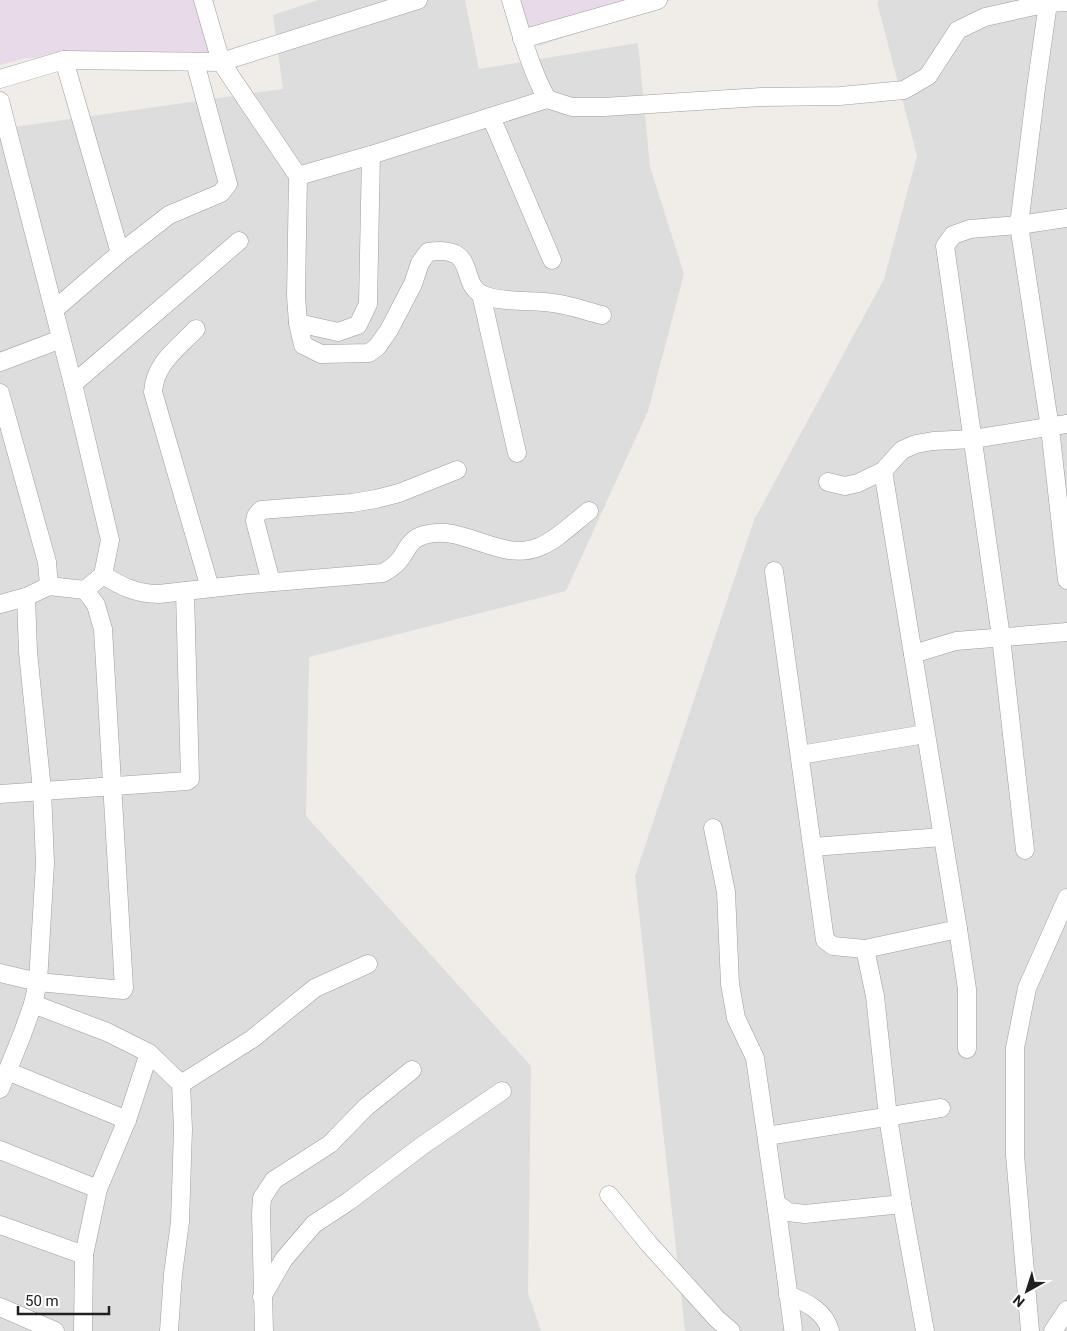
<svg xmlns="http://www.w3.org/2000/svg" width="1067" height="1331" font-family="Roboto,sans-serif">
<rect width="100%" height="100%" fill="#f0ece7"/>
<!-- residential -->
<g fill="#dedddd">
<path d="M318,0H465L479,69L638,43L650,167L684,274L648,411L566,591L309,657L306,816L531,1066L528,1293L541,1331H0V129L283,89L273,15Z"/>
<path d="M879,0H1067V1331H685L635,876L754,520L884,279L917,156L877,2Z"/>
</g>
<!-- industrial -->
<g fill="#e8dae8">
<path d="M0,0H216L214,1L211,55L27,58L0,65Z"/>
<path d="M515,0H673L539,46Z"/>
</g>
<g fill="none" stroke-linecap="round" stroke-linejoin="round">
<defs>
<g id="minor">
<path d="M203,0L221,62L298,176L296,296L298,323L303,345L321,354L369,353L377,347L389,330L413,284L420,263L428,252C478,244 459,282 481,294C497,303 534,300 553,303C570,305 586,311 602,315"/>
<path d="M511,0C521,33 530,68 547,99"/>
<path d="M1048,3L1036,88L1019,225L1050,428L1067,580"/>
<path d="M522,39L658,0"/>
<path d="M64,60L120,253"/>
<path d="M0,79L64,60L221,62L418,0"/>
<path d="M0,101L73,384L110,540L103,575L85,590L49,586L26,597L0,604"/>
<path d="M491,117L552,260"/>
<path d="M298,176L371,155L547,99L572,107H604L761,97L840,96L904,90L928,76L958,30L985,17L1048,3L1067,2"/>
<path d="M481,294L517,453"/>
<path d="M54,310L120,253L169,215L221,193L228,184L195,62"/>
<path d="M298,323L338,332L358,325L368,304L371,155"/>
<path d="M196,329C177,349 155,363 153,392L210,588"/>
<path d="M0,362L61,339"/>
<path d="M73,384L239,241"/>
<path d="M0,393L47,562L49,586"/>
<path d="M883,471L958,929L967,989V1049"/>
<path d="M828,482L845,486L858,483L883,471L902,450L916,444L933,441L973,439L1067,424"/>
<path d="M774,571L825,940L833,946L865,949L958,929"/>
<path d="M103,575C121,586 136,594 159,594L239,585L383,573C390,569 396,565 401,558C408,548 410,539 424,535C463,523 500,563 539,547C557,540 573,523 589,511"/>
<path d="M271,582L255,521L256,516L261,510L352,503L376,499L399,493L457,470"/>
<path d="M913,654L956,641L1067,632"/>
<path d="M800,755L925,734"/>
<path d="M0,794L187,781L190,779L185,592"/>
<path d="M713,828L726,892L730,984L736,1018L755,1058L776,1203L788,1212L805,1214L902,1204"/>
<path d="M813,847L942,837"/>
<path d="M1025,850L1001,637L945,246L953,235L970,229L1019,225L1067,218"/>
<path d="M865,949L875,996L888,1117L902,1204L925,1331"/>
<path d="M0,973L38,982L123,990L124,988L103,629L96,605L85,590"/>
<path d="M33,1004L107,1032L149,1053L127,1120L98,1189L84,1255L83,1331"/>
<path d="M149,1053L181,1084L183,1129L180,1222L173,1274L169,1331"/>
<path d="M7,1071L127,1120"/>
<path d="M181,1084L252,1039L315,988L368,964"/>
<path d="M0,1089L22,1035L33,1004L38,982L45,863L42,790L28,652L26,597"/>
<path d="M767,1136L941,1108"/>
<path d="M0,1150L98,1189"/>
<path d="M609,1195L649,1244L717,1319L731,1331"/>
<path d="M776,1203L793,1328"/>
<path d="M0,1225L84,1255"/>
<path d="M788,1295C806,1302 825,1311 830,1331"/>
<path d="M262,1297L284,1259L314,1224L349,1201L423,1145L502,1091"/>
<path d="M0,1307L55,1331"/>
<path d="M264,1331L261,1213L262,1198L274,1180L330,1144L366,1107L412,1070"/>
<path d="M1030,1331L1015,1155V1048L1027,988L1067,898"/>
<path d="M1053,1331L1067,1310"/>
</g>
</defs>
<!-- minor casing -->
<use href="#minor" stroke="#9d9d9d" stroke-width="19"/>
<!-- minor -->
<use href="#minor" stroke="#fff" stroke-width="18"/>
</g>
<!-- north arrow -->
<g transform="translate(1027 1291) rotate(219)" stroke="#ffffff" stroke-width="4" paint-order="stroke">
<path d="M0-4L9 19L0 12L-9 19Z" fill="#202020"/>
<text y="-8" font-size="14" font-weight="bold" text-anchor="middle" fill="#202020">N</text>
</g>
<!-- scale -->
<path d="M18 1306v8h91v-8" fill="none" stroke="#202020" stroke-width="2.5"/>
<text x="25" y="1306" font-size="15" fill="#202020" stroke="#ffffff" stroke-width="4" paint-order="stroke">50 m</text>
</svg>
